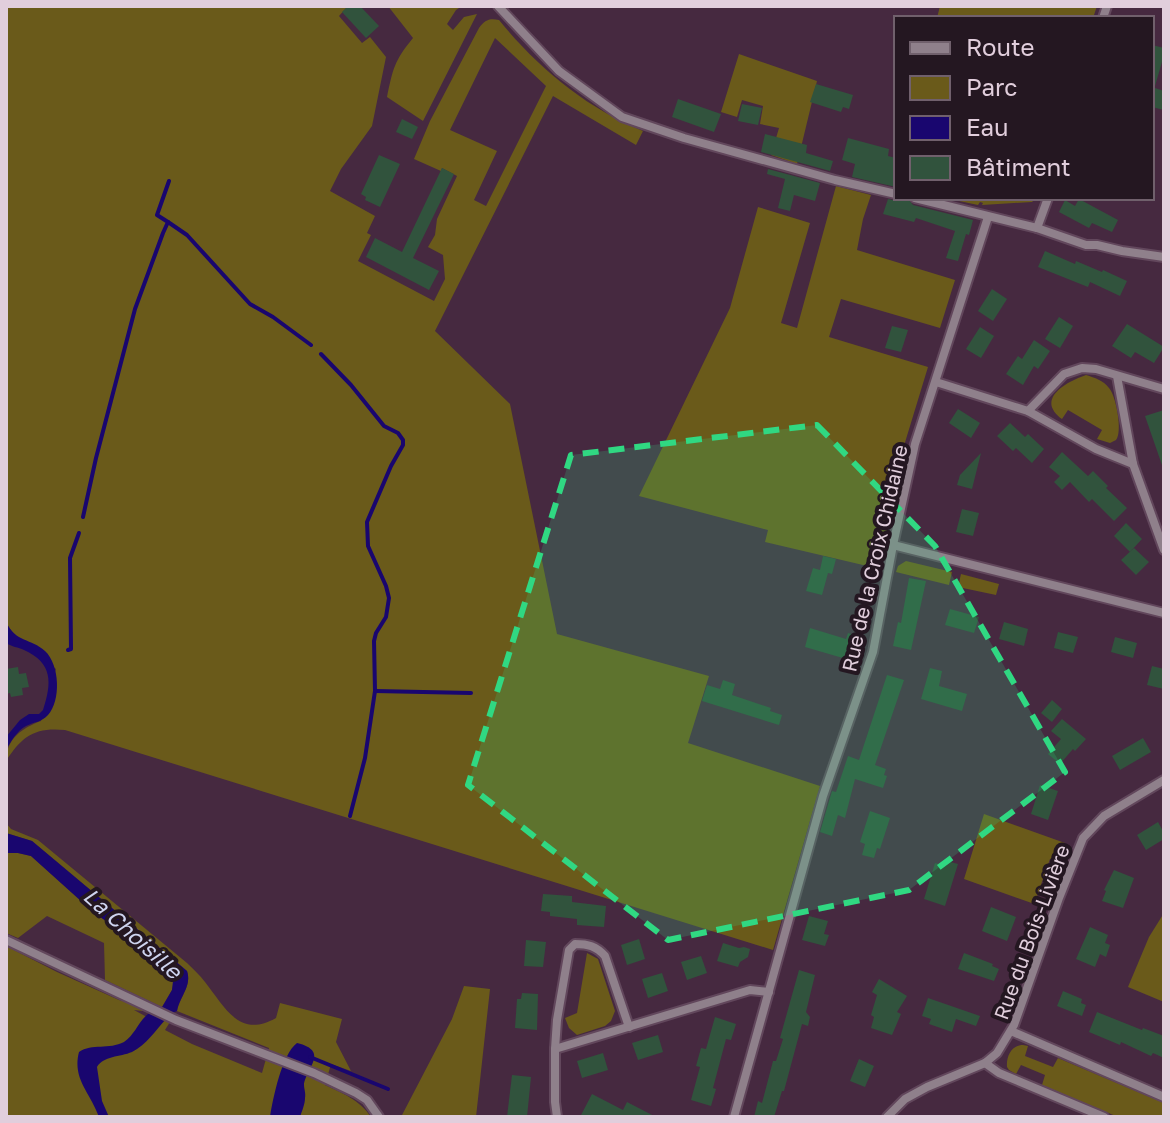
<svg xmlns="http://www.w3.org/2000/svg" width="1170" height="1123" font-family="'Golos Text',sans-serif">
<rect width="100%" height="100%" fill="#462940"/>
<!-- green -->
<g fill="#6a5a1a" fill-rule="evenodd">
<path d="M6,6H348L339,16L362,43L370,37L386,57L372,126L341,169L330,191L375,216L367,233L371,235L358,261L434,301L445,279L443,255L428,247L435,235L437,219L457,176L442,168L441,171L414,159L430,121L479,28C485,20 489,18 499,20C537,67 586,108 643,131L636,145L553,96L435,331L510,404L557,634L709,676L688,743L820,786L773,950L65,730C35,727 22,736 6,761C6,739 22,728 41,721L56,669L14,635L6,622ZM495,38L546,86L486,206L474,200L497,151L450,130Z"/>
<path d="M388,6H462L456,10L447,24L453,30L464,17L477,14L423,121L387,97C393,69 394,61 413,38Z"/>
<path d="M940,6H1097L1093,18H937Z"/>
<path d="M739,54L817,81L797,164L771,155L779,128L760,124L763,106L742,100L737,117L721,112Z"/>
<path d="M836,186L871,195L863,219L857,250L955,280L940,328L841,299L829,337L928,367L903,449L880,569L765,542L768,530L639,496L730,308L758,207L810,223L781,323L797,328Z"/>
<path d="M945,198H1036L1032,202L982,205L983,203L980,202L978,205Z"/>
<path d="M1086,375C1095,378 1103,380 1109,388C1116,395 1123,432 1116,440C1114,441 1112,442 1110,443L1097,439L1102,430L1068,410L1062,419C1035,399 1066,382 1086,375Z"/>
<path d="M906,561L952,572L949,585L896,572L898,566Z"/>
<path d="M961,574L999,584L996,595L958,587Z"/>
<path d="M984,814L1065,843L1058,861L1050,859L1036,899L1045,903L1043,907L964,879Z"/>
<path d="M6,823L11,829L38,840L187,963C193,969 200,975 205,982C225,1007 239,1039 276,1018L280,1003L342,1019L336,1042L351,1071L331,1064L325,1085C342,1093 360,1100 371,1117H6V946L57,972L119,1000L146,1008L151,1012L134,1010L145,1016L159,1015L170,1022L165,1030L192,1044L262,1073L269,1048L177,1011C180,996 192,986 187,971L32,841L6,833Z"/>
<path d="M6,853H18L31,856L91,910L130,939L174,981L172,990L162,1007L105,980L104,943L47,916L18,938L6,933Z"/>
<path d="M1164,913V1002L1128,987L1149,937Z"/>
<path d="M587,953L598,959L615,1011L611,1021L605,1026L577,1035L569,1028L565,1018L577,1013Z"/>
<path d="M464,986L490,989L476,1117H401L452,1019Z"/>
<path d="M1023,1045L1028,1046L1025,1056L1053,1067L1058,1058L1164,1103V1117H1118L1042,1085L1045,1075L1021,1065L1016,1074L1009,1070L1007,1067C1006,1056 1012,1045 1023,1045Z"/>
</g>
<!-- water -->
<g fill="#19066f">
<path d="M6,622C16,643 31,638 45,651C60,665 61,701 48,715C42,722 34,722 26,726C17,731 11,741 6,750V737L20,720L29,714H39L43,710C52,683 53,663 24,650C18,647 12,647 6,643Z"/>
<path d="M6,833L32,841L187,971C192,986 180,996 177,1011L170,1014L161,1009L172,990L173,981L130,939L91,910L31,856L18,853H6Z"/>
<path d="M151,1012L166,1019C156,1030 146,1045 132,1052C120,1057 103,1056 97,1067L102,1101L109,1117H99C90,1092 72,1079 79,1052C92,1043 109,1050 124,1042C136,1034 139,1019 151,1012Z"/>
<path d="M297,1043C330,1051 306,1068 304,1085C304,1089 306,1093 305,1098C305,1104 302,1111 300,1117H270C273,1098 282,1054 297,1043Z"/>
</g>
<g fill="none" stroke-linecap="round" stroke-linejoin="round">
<!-- stream -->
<g stroke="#19066f" stroke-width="4">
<path d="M168,222L187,235L250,304L273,317L311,345"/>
<path d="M321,354L351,385L384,426L398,433L403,440V445L391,466L367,522L368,546L386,586L389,598L386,617L376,633L374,641L375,691L365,758L350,816"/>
<path d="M83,517L96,458L135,309L163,233L168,222L157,215L169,181"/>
<path d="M68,650L71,649L70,558L79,533"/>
<path d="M375,691L471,693"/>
<path d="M310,1057L388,1089"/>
</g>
</g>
<!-- building -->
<g fill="#31533d">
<path d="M348,6H360L379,26L366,38L342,12Z"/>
<path d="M1152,45L1164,48V55L1155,86H1152Z"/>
<path d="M816,84L853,95L849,109L843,107L841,112L810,102Z"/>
<path d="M1152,87L1164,91V110L1152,107Z"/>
<path d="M678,99L721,114L714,132L672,117Z"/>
<path d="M742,104L762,108L758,125L738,121Z"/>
<path d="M402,119L418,127L412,139L396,132Z"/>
<path d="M765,134L807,145L806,153L833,161L830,171L761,152Z"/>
<path d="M848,138L889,149L888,156L896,158V187L852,177L855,164L842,160Z"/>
<path d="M379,155L400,164L380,207L365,200L366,197L361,194Z"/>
<path d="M442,168L454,174L413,258L439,271L429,290L366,257L375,238L402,252Z"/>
<path d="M768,169L820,183L815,201L794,195L790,211L778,208L785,179L767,174Z"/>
<path d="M902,198L909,200L913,205L973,220L969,235L966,234L958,261L946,258L955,231L916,218L914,222L883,214L888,199L897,201Z"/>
<path d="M1079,199L1118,220L1112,232L1092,223L1089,228L1059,212L1065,200L1075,206Z"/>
<path d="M1045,251L1075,264L1076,261L1102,272L1103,270L1127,281L1120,296L1090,282L1088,287L1038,267Z"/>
<path d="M992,289L1007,299L993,321L978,311Z"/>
<path d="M1059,317L1073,326L1060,348L1045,339Z"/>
<path d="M1127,324L1164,347L1154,363L1135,352L1131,358L1112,346Z"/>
<path d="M892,326L908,330L901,352L885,348Z"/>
<path d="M980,327L994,336L981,358L966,349Z"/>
<path d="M1034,340L1050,351L1038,369L1034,366L1023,385L1006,374L1018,356L1022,359Z"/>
<path d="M958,409L980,423L971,438L949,423Z"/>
<path d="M1164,410V464L1162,465L1145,416Z"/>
<path d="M1010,423L1025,437L1028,434L1044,449L1032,463L1016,448L1013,451L997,436Z"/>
<path d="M1062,452L1088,476L1093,471L1108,486L1106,488L1127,508L1114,521L1092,499L1089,502L1070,482L1062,490L1054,482L1060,476L1049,467Z"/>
<path d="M981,453L972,489L957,485L960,475Z"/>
<path d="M962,509L979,513L973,536L956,532Z"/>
<path d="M1126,523L1142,539L1130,552L1114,536Z"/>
<path d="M1134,548L1149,562L1136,575L1121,560Z"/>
<path d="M823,556L836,559L832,574L828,573L822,595L806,591L813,568L820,570Z"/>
<path d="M909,578L926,581L911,650L893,646L898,622L901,623Z"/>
<path d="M950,609L979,617L974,633L945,625Z"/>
<path d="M1004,622L1028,629L1024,646L999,639Z"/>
<path d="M810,628L846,639L848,633L865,639L860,663L805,647Z"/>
<path d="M1058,632L1078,637L1073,653L1054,648Z"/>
<path d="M1115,637L1137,643L1133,658L1111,652Z"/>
<path d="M1152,666L1164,669V689L1147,685Z"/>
<path d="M18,667L19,674L26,673L29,687L22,688L23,695L11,697L10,693L6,694V669Z"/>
<path d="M930,668L942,671L939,686L967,694L962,711L921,699Z"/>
<path d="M887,675L904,680L875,765L886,769L884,775L887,776L883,788L855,779L845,818L838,815L832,836L820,832L832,791L836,792L848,756L859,760Z"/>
<path d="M723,680L735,684L732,695L771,708L770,711L782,715L779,725L702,701L707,685L720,689Z"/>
<path d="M1052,700L1062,709L1052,722L1041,713Z"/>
<path d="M1062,719L1086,739L1075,751L1073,749L1060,764L1048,754L1061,739L1051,731Z"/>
<path d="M1143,738L1151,752L1120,770L1112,756Z"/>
<path d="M1040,785L1058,791L1048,820L1031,814Z"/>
<path d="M870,811L890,818L880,849L877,848L874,858L862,855L865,844L860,842Z"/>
<path d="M1158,822L1164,833V839L1146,850L1137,835Z"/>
<path d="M947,861L958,864L945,906L924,899L935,863L946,866Z"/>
<path d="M1114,870L1134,878L1123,908L1102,901L1106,891L1104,890Z"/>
<path d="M543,894L572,896V902L606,906L604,927L577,925V919L550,916V912L541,911Z"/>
<path d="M991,907L1016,917L1007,941L982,931Z"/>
<path d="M809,916L828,921L824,934L829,935L825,946L802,940Z"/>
<path d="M1090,927L1108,935L1105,943L1110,945L1106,957L1100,954L1095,967L1076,959Z"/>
<path d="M639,939L645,959L627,965L621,945Z"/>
<path d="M526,940L546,942L543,967L524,966Z"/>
<path d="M723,943L739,948L744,947L750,949L748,957L740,962L738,967L717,961Z"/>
<path d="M964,953L993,964L992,966L999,969L994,981L958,969Z"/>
<path d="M701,956L707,973L687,980L681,962Z"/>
<path d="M799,970L815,975L806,1012L810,1017L808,1026L802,1024L784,1091H782L774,1117H754L758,1101L762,1103L773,1061H776L783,1039L780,1038Z"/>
<path d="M662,973L668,991L648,998L642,979Z"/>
<path d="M879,979L907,996L897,1012L901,1014L892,1035L871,1028L874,1017L871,1015L877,995L872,992Z"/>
<path d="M1063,991L1082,999L1081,1003L1086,1005L1082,1016L1057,1006Z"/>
<path d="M522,993L538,994L537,1030L515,1028L517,999H521Z"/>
<path d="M928,998L980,1016L976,1026L956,1019L952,1032L929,1024L931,1019L922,1016Z"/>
<path d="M1097,1012L1142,1030L1143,1028L1164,1036V1058L1153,1053L1151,1056L1121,1042L1120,1045L1089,1032Z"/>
<path d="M715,1017L736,1024L731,1040L726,1039L713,1088L716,1089L711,1106L691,1100L700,1067L696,1066L701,1048L706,1049Z"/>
<path d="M658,1035L663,1052L638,1060L632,1043Z"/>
<path d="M603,1053L608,1070L582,1078L577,1061Z"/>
<path d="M859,1059L874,1066L865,1087L850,1081Z"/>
<path d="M512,1075L531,1077L527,1117H507Z"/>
<path d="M592,1094L623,1110L627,1102L656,1117H580Z"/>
</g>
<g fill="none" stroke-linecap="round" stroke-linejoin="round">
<defs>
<g id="street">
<path d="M498,6L559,71L622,117L684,138L835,180L896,194"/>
<path d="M1103,18L1107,6"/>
<path d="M915,198L1037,228L1086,245H1097L1122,251L1164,257"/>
<path d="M1037,228L1048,198"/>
<path d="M1117,376L1133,464L1164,550"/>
<path d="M936,382L1028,411L1096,449L1133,464"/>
<path d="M1028,411L1064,374L1082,368L1096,369L1164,389"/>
<path d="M893,545L1164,613"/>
<path d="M6,940L176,1020L314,1073L356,1093L367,1100L379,1117"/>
<path d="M1011,1031L1164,1097"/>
<path d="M555,1049L557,1020L569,950L575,944C588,944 596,946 605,956L629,1027"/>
<path d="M985,1063L999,1073L1104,1117"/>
<path d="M557,1117L555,1102V1049L750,990L769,992"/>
<path d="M734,1117L823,796L873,652L893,545L915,444L988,217"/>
<path d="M887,1117L905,1099L927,1087L985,1063L997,1053L1014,1025L1059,898L1083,838L1104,816L1164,780"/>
</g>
</defs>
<!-- street casing -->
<use href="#street" stroke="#62475c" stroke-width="12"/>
<!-- street -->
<use href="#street" stroke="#8f808b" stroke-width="8"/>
</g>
<!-- marked area -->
<path fill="#30d882" fill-opacity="0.2" stroke="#30d882" stroke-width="6" stroke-dasharray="16 10" stroke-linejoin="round" d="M817,425L935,546L1065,772L909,890L668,940L468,785L571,455Z"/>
<g text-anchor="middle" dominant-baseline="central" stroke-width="8" stroke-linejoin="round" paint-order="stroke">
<!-- street labels -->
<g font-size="20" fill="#e1cedc" stroke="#241721">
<text transform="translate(874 558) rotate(-77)">Rue de la Croix Chidaine</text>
<text transform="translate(1031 932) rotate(-70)">Rue du Bois-Livière</text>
</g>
<!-- water labels -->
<g font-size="22" font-style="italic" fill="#ced4ef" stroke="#241721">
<text transform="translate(133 933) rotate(42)">La Choisille</text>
</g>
</g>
<!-- border -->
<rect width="1170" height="1123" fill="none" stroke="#e1cedc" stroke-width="16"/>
<!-- legend -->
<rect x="894" y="16" width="260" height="184" fill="#241721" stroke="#70606c" stroke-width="2"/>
<rect x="910" y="42" width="40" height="12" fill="#8f808b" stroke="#70606c" stroke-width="2"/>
<text x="966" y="56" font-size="24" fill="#e1cedc">Route</text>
<rect x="910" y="76" width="40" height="24" fill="#6a5a1a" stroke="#70606c" stroke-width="2"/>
<text x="966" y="96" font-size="24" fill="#e1cedc">Parc</text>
<rect x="910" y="116" width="40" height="24" fill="#19066f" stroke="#70606c" stroke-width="2"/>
<text x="966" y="136" font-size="24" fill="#e1cedc">Eau</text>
<rect x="910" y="156" width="40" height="24" fill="#31533d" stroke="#70606c" stroke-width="2"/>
<text x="966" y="176" font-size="24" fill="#e1cedc">Bâtiment</text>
</svg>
